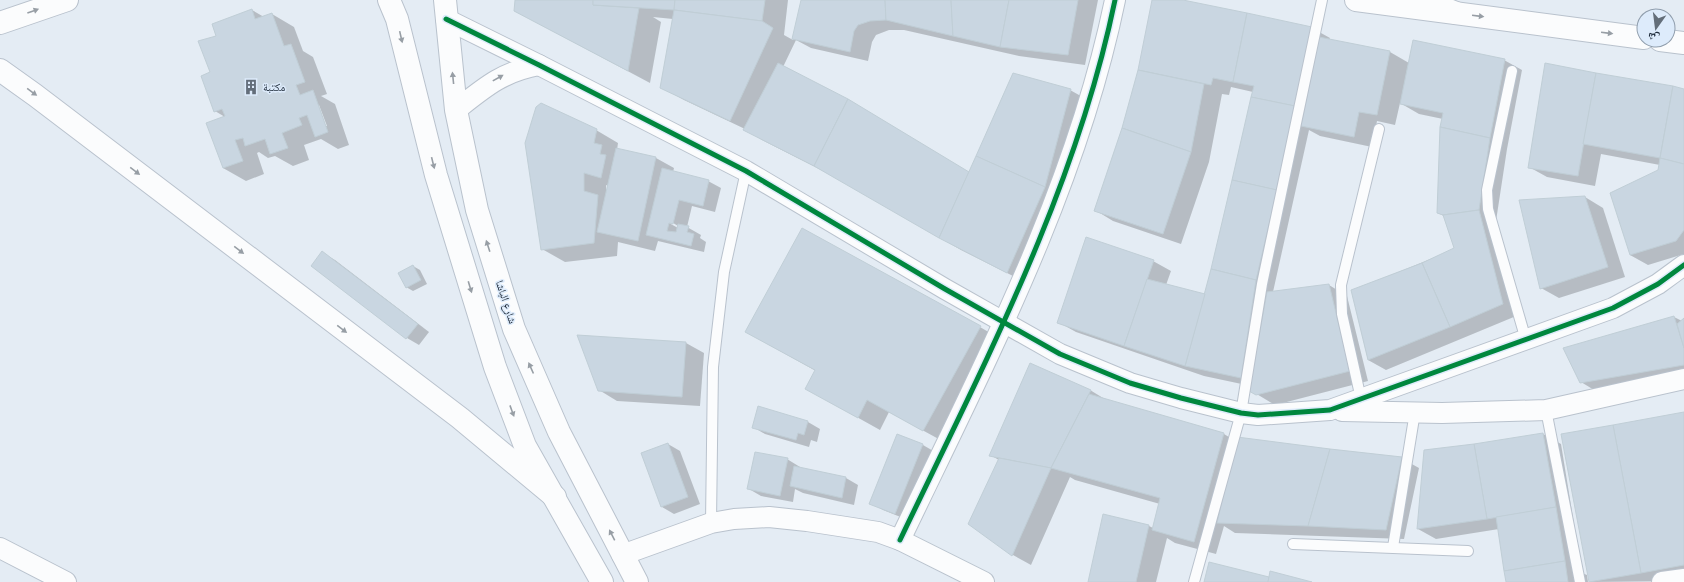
<svg xmlns="http://www.w3.org/2000/svg" width="1684" height="582" font-family="'Varela Round','Noto Naskh Arabic',sans-serif">
<rect width="100%" height="100%" fill="#e4ecf4"/>
<!-- shadow -->
<g fill="#0003" fill-rule="evenodd">
<path d="M516,0H788L784,35L793,40L802,0H1098L1085,65L1019,56L904,30H889L876,35L872,42L868,61L811,48L796,40L783,67L969,173L1070,90L1088,100L1025,282L961,250L833,176L762,140L745,129L684,100L661,87L673,19L653,17L661,22L650,83L515,11Z"/>
<path d="M1153,0H1178L1312,28L1330,38L1329,40L1390,52L1409,63L1504,60L1522,70L1507,149L1496,221L1521,314L1386,370L1368,360L1352,291L1455,249L1444,216L1438,213L1443,119L1419,114L1400,103L1395,125L1377,121L1372,147L1320,136L1309,130L1273,292L1329,285L1347,296L1368,381L1275,405L1250,390L1251,386L1204,376L1076,332L1058,322L1153,261L1171,271L1166,285L1206,296L1253,92L1231,87L1229,95L1222,94L1209,162L1181,244L1113,221L1095,210L1123,129L1139,70Z"/>
<path d="M252,10L264,17L272,14L294,27L303,51L313,57L327,94L321,96L335,104L349,145L338,149L321,139L304,145L309,160L293,166L275,156L268,158L259,152L257,153L264,174L246,181L223,168L225,117L215,111L211,73L217,36ZM317,105H319L327,126H325Z"/>
<path d="M1684,90V254L1648,265L1630,255L1660,165L1601,154L1595,186L1547,177L1529,167Z"/>
<path d="M596,130L618,143L617,150L656,158L674,168L673,172L708,181L721,188L715,212L692,206L687,227L701,235L700,238L706,242L704,252L658,241L655,251L618,242L617,256L565,262L542,249ZM606,185L608,186L606,194ZM670,221L678,226V228L669,223Z"/>
<path d="M1585,197L1603,208L1625,277L1559,298L1541,288Z"/>
<path d="M322,253L335,260L429,332L419,345L407,338L312,266Z"/>
<path d="M413,266L420,270L427,284L413,291L406,287Z"/>
<path d="M1674,317L1682,321L1684,319V377L1599,393L1581,382Z"/>
<path d="M980,327L1002,340L946,443L889,412L880,430L828,401L816,371L746,332Z"/>
<path d="M578,336L686,343L704,353L700,406L617,401L599,390Z"/>
<path d="M1090,390L1108,401L1224,434L1237,442L1401,458L1419,468L1404,539L1235,533L1224,526L1216,554L1175,543L1167,538L1156,582H1089L1104,516L1149,526L1153,528L1160,504L1075,480L1070,477L1031,565L1013,555L969,523L999,460L990,455Z"/>
<path d="M759,407L808,422L820,429L817,442L811,440L809,447L765,434L753,427Z"/>
<path d="M1684,413V581L1590,582Z"/>
<path d="M1543,434L1561,444L1582,573L1587,575L1588,582H1507L1499,529L1436,539L1418,529L1425,451L1475,445Z"/>
<path d="M898,435L923,445L935,452L908,520L883,510L871,503Z"/>
<path d="M668,444L680,451L700,504L674,514L662,507Z"/>
<path d="M787,459L800,467L799,468L846,478L858,485L854,505L803,493L795,489L793,502L761,496L749,489Z"/>
</g>
<!-- building -->
<g fill="#c9d6e1" stroke="#c0ced6">
<path d="M515,0H593V5L639,8L628,71L514,11Z"/>
<path d="M593,0H675L674,10L593,5Z"/>
<path d="M675,0H765L762,21L674,10Z"/>
<path d="M801,0H885L886,20L870,21L858,25L854,31L850,52L792,39Z"/>
<path d="M885,0H951L953,36L886,20Z"/>
<path d="M951,0H1009L1000,47L953,36Z"/>
<path d="M1009,0H1078L1068,55L1000,47Z"/>
<path d="M1152,0H1183L1247,13L1233,82L1213,78L1211,85L1138,70Z"/>
<path d="M252,9L255,19L272,13L284,46L291,44L305,82L296,85L300,95L313,90L328,132L315,137L307,115L299,118L302,125L282,133L288,148L270,154L265,139L245,146L243,138L235,140L243,161L223,168L206,123L225,116L222,109L214,112L201,76L210,72L198,41L216,36L212,24Z"/>
<path d="M674,10L762,21L773,28L730,121L660,88Z"/>
<path d="M1247,13L1312,27L1295,106L1251,97L1254,86L1233,82Z"/>
<path d="M1319,37L1390,51L1377,115L1359,112L1354,137L1301,126Z"/>
<path d="M1413,40L1505,59L1490,138L1440,127L1443,113L1400,104Z"/>
<path d="M778,63L848,99L814,166L743,130Z"/>
<path d="M1545,63L1596,73L1578,176L1528,168Z"/>
<path d="M1138,70L1204,84L1191,152L1122,128Z"/>
<path d="M1013,73L1071,89L1045,187L976,156Z"/>
<path d="M1596,73L1673,86L1660,158L1583,144Z"/>
<path d="M1673,86L1684,89V164L1660,158Z"/>
<path d="M1251,97L1295,106L1277,190L1232,180Z"/>
<path d="M848,99L969,172L939,238L814,166Z"/>
<path d="M541,103L597,129L594,143L602,145L600,154L606,155L601,178L584,173V191L598,195L594,243L541,250L525,143L536,107Z"/>
<path d="M1440,127L1490,138L1479,210L1443,215L1437,213Z"/>
<path d="M1122,128L1191,152L1163,234L1094,211Z"/>
<path d="M616,148L656,157L638,241L597,232Z"/>
<path d="M976,156L1045,187L1007,273L939,238Z"/>
<path d="M1660,158L1684,164V230L1676,241L1630,255L1610,193L1658,170Z"/>
<path d="M662,168L709,180L703,206L679,200L673,224L669,223L667,231L676,232L678,224L689,226L687,232L694,234L691,246L646,235Z"/>
<path d="M1232,180L1277,190L1256,280L1211,269Z"/>
<path d="M1585,196L1608,267L1540,289L1519,200Z"/>
<path d="M1479,210L1503,304L1450,327L1422,263L1454,248L1443,215Z"/>
<path d="M802,228L981,326L923,431L867,400L858,418L805,389L815,370L745,332Z"/>
<path d="M1086,237L1154,260L1124,346L1057,323Z"/>
<path d="M322,251L418,324L406,339L311,266Z"/>
<path d="M1422,263L1450,327L1368,360L1351,290Z"/>
<path d="M413,265L421,280L406,288L398,273Z"/>
<path d="M1211,269L1256,280L1241,378L1185,366Z"/>
<path d="M1147,279L1205,294L1185,366L1124,346Z"/>
<path d="M1329,284L1350,371L1256,395L1249,391L1267,292Z"/>
<path d="M1674,316L1684,348V365L1580,383L1563,348Z"/>
<path d="M1684,318V348L1677,324Z"/>
<path d="M577,335L686,342L682,397L598,391Z"/>
<path d="M1030,363L1091,390L1051,468L989,456Z"/>
<path d="M1089,394L1224,433L1194,542L1152,530L1160,498L1051,468Z"/>
<path d="M758,406L808,421L804,435L798,433L796,440L752,428Z"/>
<path d="M1684,412V565L1641,573L1613,425Z"/>
<path d="M1613,425L1641,573L1589,582L1561,434Z"/>
<path d="M1543,433L1556,507L1487,519L1474,444Z"/>
<path d="M897,434L923,444L895,514L869,504Z"/>
<path d="M1237,437L1330,449L1308,526L1217,523Z"/>
<path d="M668,443L688,497L661,507L641,453Z"/>
<path d="M1474,444L1487,519L1417,529L1424,450Z"/>
<path d="M1330,449L1402,457L1386,530L1308,526Z"/>
<path d="M755,452L788,458L780,496L747,489Z"/>
<path d="M999,458L1051,468L1012,556L968,524Z"/>
<path d="M794,466L846,477L842,498L790,486Z"/>
<path d="M1556,507L1565,561L1504,571L1496,517Z"/>
<path d="M1103,514L1149,525L1136,582H1088Z"/>
<path d="M1565,561L1568,582H1506L1504,571Z"/>
<path d="M1209,562L1269,577L1268,582H1204Z"/>
<path d="M1270,571L1312,582H1268Z"/>
</g>
<g fill="none" stroke-linecap="round" stroke-linejoin="round">
<defs>
<g id="service">
<path d="M1512,71L1487,190L1488,209L1526,340"/>
<path d="M1361,399L1342,314L1341,285L1379,129"/>
<path d="M1546,410L1580,582"/>
<path d="M711,523L713,367L724,272L746,171"/>
<path d="M1293,544L1468,551"/>
<path d="M1393,547L1415,412"/>
<path d="M1194,582L1241,413L1262,284L1322,0"/>
</g>
<g id="minor">
<path d="M446,19L539,65L746,171L945,289L1060,354L1130,383L1181,398L1241,413L1258,415L1330,410L1613,308L1658,284L1684,265"/>
<path d="M456,110C485,87 502,72 539,65"/>
<path d="M1342,411L1442,413L1546,410L1684,379"/>
<path d="M900,540C983,366 1076,190 1115,0"/>
<path d="M0,548L66,582"/>
<path d="M622,555L711,523L734,519L769,517L807,521L878,532L900,540L984,582"/>
<path d="M1662,582L1684,579"/>
</g>
<g id="tertiary">
<path d="M1356,0L1644,38"/>
<path d="M1660,40L1684,43"/>
</g>
<g id="secondary">
<path d="M389,0L397,19L436,175L495,367L525,446L602,582"/>
<path d="M445,0L456,110L477,210L514,329L559,432L637,582"/>
</g>
<g id="primary">
<path d="M1424,0L1456,13"/>
<path d="M0,23L67,0"/>
<path d="M0,70L35,95L460,418L555,497"/>
</g>
</defs>
<!-- service casing -->
<use href="#service" stroke="#b9c2cd" stroke-width="12"/>
<!-- minor casing -->
<use href="#minor" stroke="#b9c2cd" stroke-width="22"/>
<!-- tertiary casing -->
<use href="#tertiary" stroke="#b9c2cd" stroke-width="24"/>
<!-- secondary casing -->
<use href="#secondary" stroke="#b9c2cd" stroke-width="24"/>
<!-- primary casing -->
<use href="#primary" stroke="#b9c2cd" stroke-width="24"/>
<!-- service -->
<use href="#service" stroke="#fbfcfd" stroke-width="10"/>
<!-- minor -->
<use href="#minor" stroke="#fbfcfd" stroke-width="20"/>
<!-- tertiary -->
<use href="#tertiary" stroke="#fbfcfd" stroke-width="22"/>
<!-- secondary -->
<use href="#secondary" stroke="#fbfcfd" stroke-width="22"/>
<!-- primary -->
<use href="#primary" stroke="#fbfcfd" stroke-width="22"/>
<defs>
<g id="cycleway">
<path d="M446,19L539,65L746,171L945,289L1060,354L1130,383L1181,398L1241,413L1258,415L1330,410L1613,308L1658,284L1684,265"/>
<path d="M900,540C983,366 1076,190 1115,0"/>
</g>
</defs>
<!-- cycleway casing -->
<use href="#cycleway" stroke="#ddebfb" stroke-width="8"/>
<!-- cycleway -->
<use href="#cycleway" stroke="#00873e" stroke-width="5"/>
</g>
<!-- one-way arrows -->
<defs><path id="oneway-solid" d="M-6-.8H1V-3.2L6.5 0L1 3.2V.8H-6Z"/></defs>
<g fill="#979ea5">
<use href="#oneway-solid" transform="translate(33 11) rotate(-20)"/>
<use href="#oneway-solid" transform="translate(1478 16) rotate(7)"/>
<use href="#oneway-solid" transform="translate(1607 33) rotate(7)"/>
<use href="#oneway-solid" transform="translate(401 37) rotate(77)"/>
<use href="#oneway-solid" transform="translate(453 78) rotate(-96)"/>
<use href="#oneway-solid" transform="translate(498 78) rotate(-29)"/>
<use href="#oneway-solid" transform="translate(32 92) rotate(36)"/>
<use href="#oneway-solid" transform="translate(433 163) rotate(76)"/>
<use href="#oneway-solid" transform="translate(135 171) rotate(37)"/>
<use href="#oneway-solid" transform="translate(488 246) rotate(-108)"/>
<use href="#oneway-solid" transform="translate(239 250) rotate(37)"/>
<use href="#oneway-solid" transform="translate(470 287) rotate(73)"/>
<use href="#oneway-solid" transform="translate(342 329) rotate(37)"/>
<use href="#oneway-solid" transform="translate(531 368) rotate(-114)"/>
<use href="#oneway-solid" transform="translate(512 411) rotate(70)"/>
<use href="#oneway-solid" transform="translate(612 535) rotate(-117)"/>
</g>
<!-- icons -->
<defs>
<symbol id="building-bare" viewBox="-9 -9 18 18"><path d="M-4-6H4V6H1V3H-1V6H-4ZM-2.5-4.3h1.7v1.8h-1.7ZM.8-4.3h1.7v1.8H.8ZM-2.5-1h1.7V.8h-1.7ZM.8-1h1.7V.8H.8Z" fill="#636e7a" stroke="#ddebfb" stroke-width="2.5" paint-order="stroke"/></symbol>
</defs>
<g fill-rule="evenodd">
<use href="#building-bare" x="240" y="76" width="22" height="22"/>
</g>
<g text-anchor="middle" dominant-baseline="central" stroke-width="3" stroke-linejoin="round" paint-order="stroke">
<!-- poi labels -->
<g font-size="11" fill="#1d2a39" stroke="#ddebfb" text-anchor="start">
<text x="263" y="87">مكتبة</text>
</g>
<!-- street labels -->
<g font-size="11" fill="#1d2a39" stroke="#ddebfb">
<text transform="translate(506 302) rotate(72)">شارع الباشا</text>
</g>
</g>
<!-- north arrow -->
<g transform="translate(1656 28) rotate(194)"><circle r="19" fill="#ddebfb" stroke="#909ead"/>
<path d="M0-3L7 15L0 10L-7 15Z" fill="#636e7a"/>
<text y="-6" font-size="11" font-weight="bold" text-anchor="middle" fill="#1d2a39">ش</text>
</g>
</svg>
